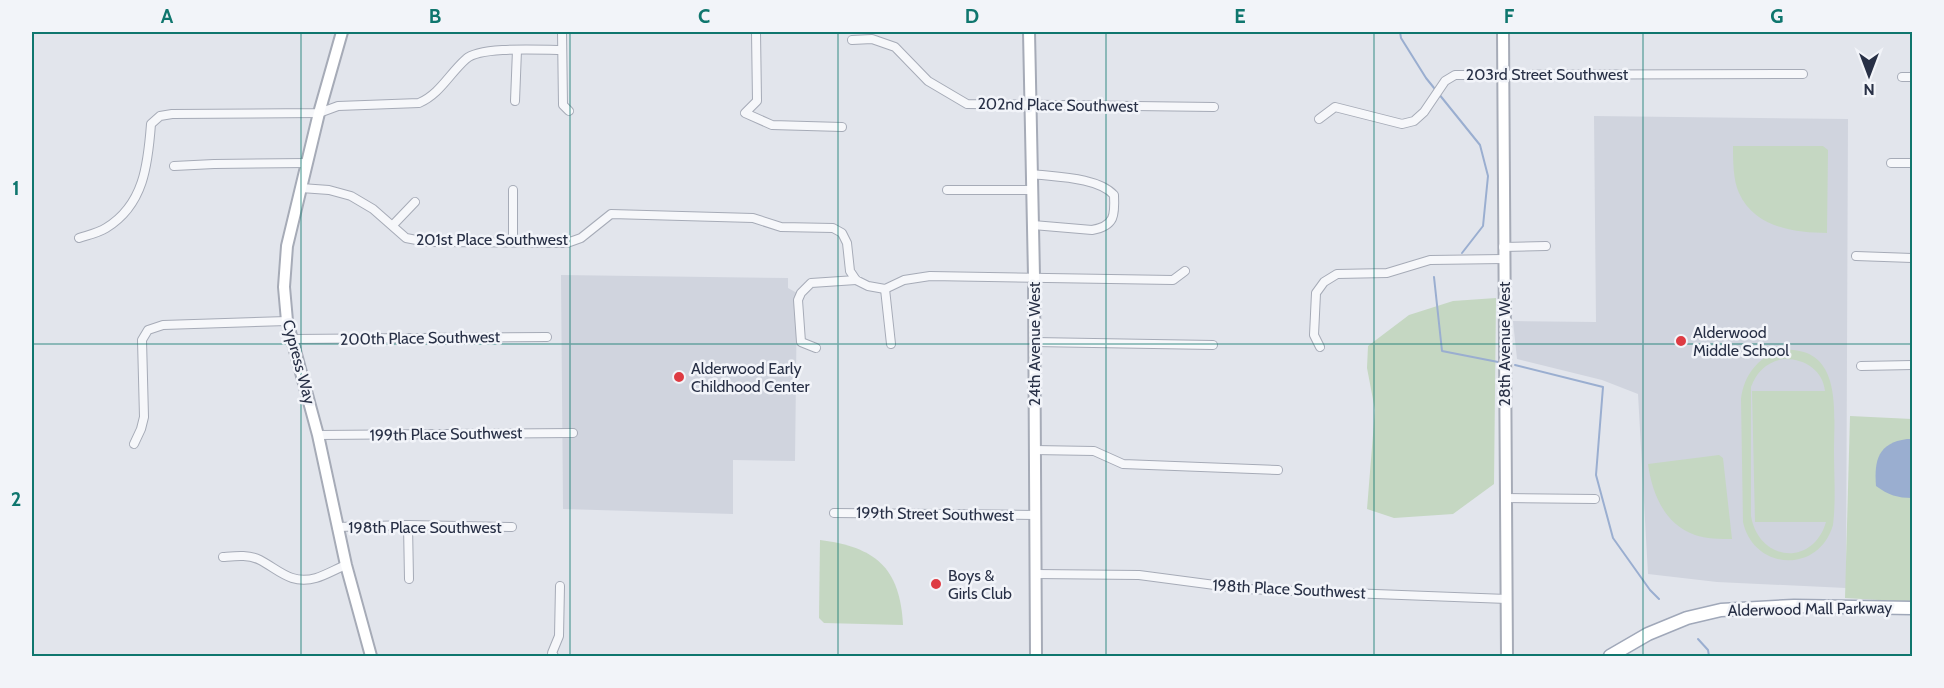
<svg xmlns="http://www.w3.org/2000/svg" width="1944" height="688" font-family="Cabin,sans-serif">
<rect width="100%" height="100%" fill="#e2e5ec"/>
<!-- built -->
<g fill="#d0d4de">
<path d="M1594,116L1848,119L1846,588L1717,582L1648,574L1638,394L1602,380L1517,359L1513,321L1596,322Z"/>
<path d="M561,275L788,278V288L797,293L795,461L733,460V514L563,509Z"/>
</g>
<!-- green -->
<g fill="#c5d7c2" fill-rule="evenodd">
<path d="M1733,146H1823L1828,150L1827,233C1794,233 1754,227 1739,193C1733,180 1733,160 1733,146Z"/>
<path d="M1496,298L1494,484L1453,514L1394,518L1367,509L1375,410L1367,368L1368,346L1409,315L1453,301Z"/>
<path d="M1781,350C1843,345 1834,410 1834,451C1834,475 1836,501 1833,525C1819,574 1754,571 1743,522L1741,399C1744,375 1758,357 1781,350ZM1783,359C1804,358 1823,370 1825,391H1752L1755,522H1826C1813,567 1759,562 1751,516V387C1757,371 1767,362 1783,359Z"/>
<path d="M1850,416L1912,419V602L1845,598Z"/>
<path d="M1719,455L1723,458L1732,539C1720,539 1706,539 1695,535C1664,524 1652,493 1648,464Z"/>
<path d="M820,540C875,547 900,567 903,625L824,623L819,618Z"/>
</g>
<!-- water -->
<path fill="#9aaed0" d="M1907,439H1912V498C1898,498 1888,495 1876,486C1874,460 1878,443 1907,439Z"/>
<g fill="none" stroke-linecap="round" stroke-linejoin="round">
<!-- stream -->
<g stroke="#9aaed0" stroke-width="2">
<path d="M1400,32L1401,38L1426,78L1480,145L1488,176L1483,226L1462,253"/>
<path d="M1434,277L1442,351L1498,362"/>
<path d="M1515,365L1603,387L1596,475L1613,538L1650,590L1659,599"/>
<path d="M1698,639L1708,650L1709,656"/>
</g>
<defs>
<g id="street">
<path d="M562,32L563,105L569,111"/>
<path d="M756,32L757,101L745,113L772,125L842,127"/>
<path d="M852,40L872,39L895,47L928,81L967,104L1214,107"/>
<path d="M1902,77H1912"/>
<path d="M515,101L517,50"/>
<path d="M1319,119L1335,107L1402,124L1414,121L1424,112L1445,81L1455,75L1803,74"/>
<path d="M1891,163H1912"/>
<path d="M174,166L214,164L307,163"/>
<path d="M1032,174C1055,177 1098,177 1114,195C1115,215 1115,226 1092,230L1033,225"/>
<path d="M301,188L329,190L351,196L373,209L406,238L427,242L567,243L581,238L611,214L753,218L781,227L833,228L842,233L847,243L850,271L856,280L868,286L885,289L904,280L930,276L1173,280L1185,271"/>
<path d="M947,190H1033"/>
<path d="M393,225L415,202"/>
<path d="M79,238C88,235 98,233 106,228C144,205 148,164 151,124L160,116L172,114L319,113L338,106L419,103C440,94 449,74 466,59C480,46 542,50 562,50"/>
<path d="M513,242V190"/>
<path d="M1503,247L1546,246"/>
<path d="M1856,256L1912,258"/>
<path d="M885,289L891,344"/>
<path d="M293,339L547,337"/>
<path d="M1034,342L1213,345"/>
<path d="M1320,347L1314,335L1316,293L1324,282L1337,274L1387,273L1430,260L1503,259"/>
<path d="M816,348L801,342L798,300L801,293L811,283L856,280"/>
<path d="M1861,366L1912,365"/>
<path d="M318,435L573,433"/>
<path d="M134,444L141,429L144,417L142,340L148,330L163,325L287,321"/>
<path d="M1034,450L1094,451L1123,464L1278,470"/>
<path d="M1505,498L1595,499"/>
<path d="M834,513L1036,515"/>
<path d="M408,525L409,579"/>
<path d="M337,527L408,525L512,527"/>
<path d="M223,557C235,556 248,554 260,560C279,570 291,585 316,578C326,575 336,569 346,565"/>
<path d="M1036,574L1139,575L1245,589L1507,599"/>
<path d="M554,656L552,653L559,636L560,586"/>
</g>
<g id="secondary">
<path d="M342,32L319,113L287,246L284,287L287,321L318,435L346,565L371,656"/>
<path d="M1029,32L1034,276L1036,656"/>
<path d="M1503,32L1507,656"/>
</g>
<path id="primary" d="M1610,656L1648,634L1687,618L1721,610L1794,606L1912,608"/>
</defs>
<!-- street casing -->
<use href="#street" stroke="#a6abb7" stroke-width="10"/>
<!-- secondary casing -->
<use href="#secondary" stroke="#a6abb7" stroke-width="14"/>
<!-- primary casing -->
<use href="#primary" stroke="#a0a8b9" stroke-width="15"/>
<!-- street -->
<use href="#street" stroke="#f6f7fa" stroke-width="8"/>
<!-- secondary -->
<use href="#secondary" stroke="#fff" stroke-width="10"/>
<!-- primary -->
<use href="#primary" stroke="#fff" stroke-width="12"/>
</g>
<!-- grid -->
<path fill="none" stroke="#0f766e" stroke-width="1.5" stroke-opacity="0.55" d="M301,32V656M570,32V656M838,32V656M1106,32V656M1374,32V656M1643,32V656M32,344H1912"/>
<!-- markers -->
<g fill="#de3b43" stroke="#f2f4f9" stroke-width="2">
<circle cx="1681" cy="341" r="6"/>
<circle cx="679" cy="377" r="6"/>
<circle cx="936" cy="584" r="6"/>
</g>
<g text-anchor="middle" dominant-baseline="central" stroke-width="5" stroke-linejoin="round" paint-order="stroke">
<!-- street labels -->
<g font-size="16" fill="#283046" stroke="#f2f4f9">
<text x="1547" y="74">203rd Street Southwest</text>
<text transform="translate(1058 105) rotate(1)">202nd Place Southwest</text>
<text x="492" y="239">201st Place Southwest</text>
<text transform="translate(420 338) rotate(-1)">200th Place Southwest</text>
<text transform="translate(1034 344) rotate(-90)">24th Avenue West</text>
<text transform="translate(1504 344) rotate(-90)">28th Avenue West</text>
<text transform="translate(299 362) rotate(75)">Cypress Way</text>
<text transform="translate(446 434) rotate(-1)">199th Place Southwest</text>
<text transform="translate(935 514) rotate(1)">199th Street Southwest</text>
<text x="425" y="527">198th Place Southwest</text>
<text transform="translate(1289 589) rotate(3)">198th Place Southwest</text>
<text transform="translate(1810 609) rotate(-1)">Alderwood Mall Parkway</text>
</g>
<!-- poi labels -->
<g font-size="16" fill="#283046" stroke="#f2f4f9" text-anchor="start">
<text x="1693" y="332">Alderwood<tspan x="1693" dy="18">Middle School</tspan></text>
<text x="691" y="368">Alderwood Early<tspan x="691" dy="18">Childhood Center</tspan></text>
<text x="948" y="575">Boys &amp;<tspan x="948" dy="18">Girls Club</tspan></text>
</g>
</g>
<!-- border -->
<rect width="1944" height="688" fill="none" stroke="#f2f4f9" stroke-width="66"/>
<!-- north arrow -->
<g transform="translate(1869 75) rotate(180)" stroke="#f2f4f9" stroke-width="4.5" paint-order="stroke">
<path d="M0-4.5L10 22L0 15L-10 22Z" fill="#283046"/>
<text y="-9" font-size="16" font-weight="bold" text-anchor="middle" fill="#283046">N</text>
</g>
<rect x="33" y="33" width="1878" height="622" fill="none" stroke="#0f766e" stroke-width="2"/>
<g font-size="20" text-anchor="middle" font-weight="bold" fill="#0f766e">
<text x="167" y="23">A</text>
<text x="435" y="23">B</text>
<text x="704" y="23">C</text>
<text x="972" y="23">D</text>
<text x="1240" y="23">E</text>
<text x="1509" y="23">F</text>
<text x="1777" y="23">G</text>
<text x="16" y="195">1</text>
<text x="16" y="506">2</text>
</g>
</svg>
